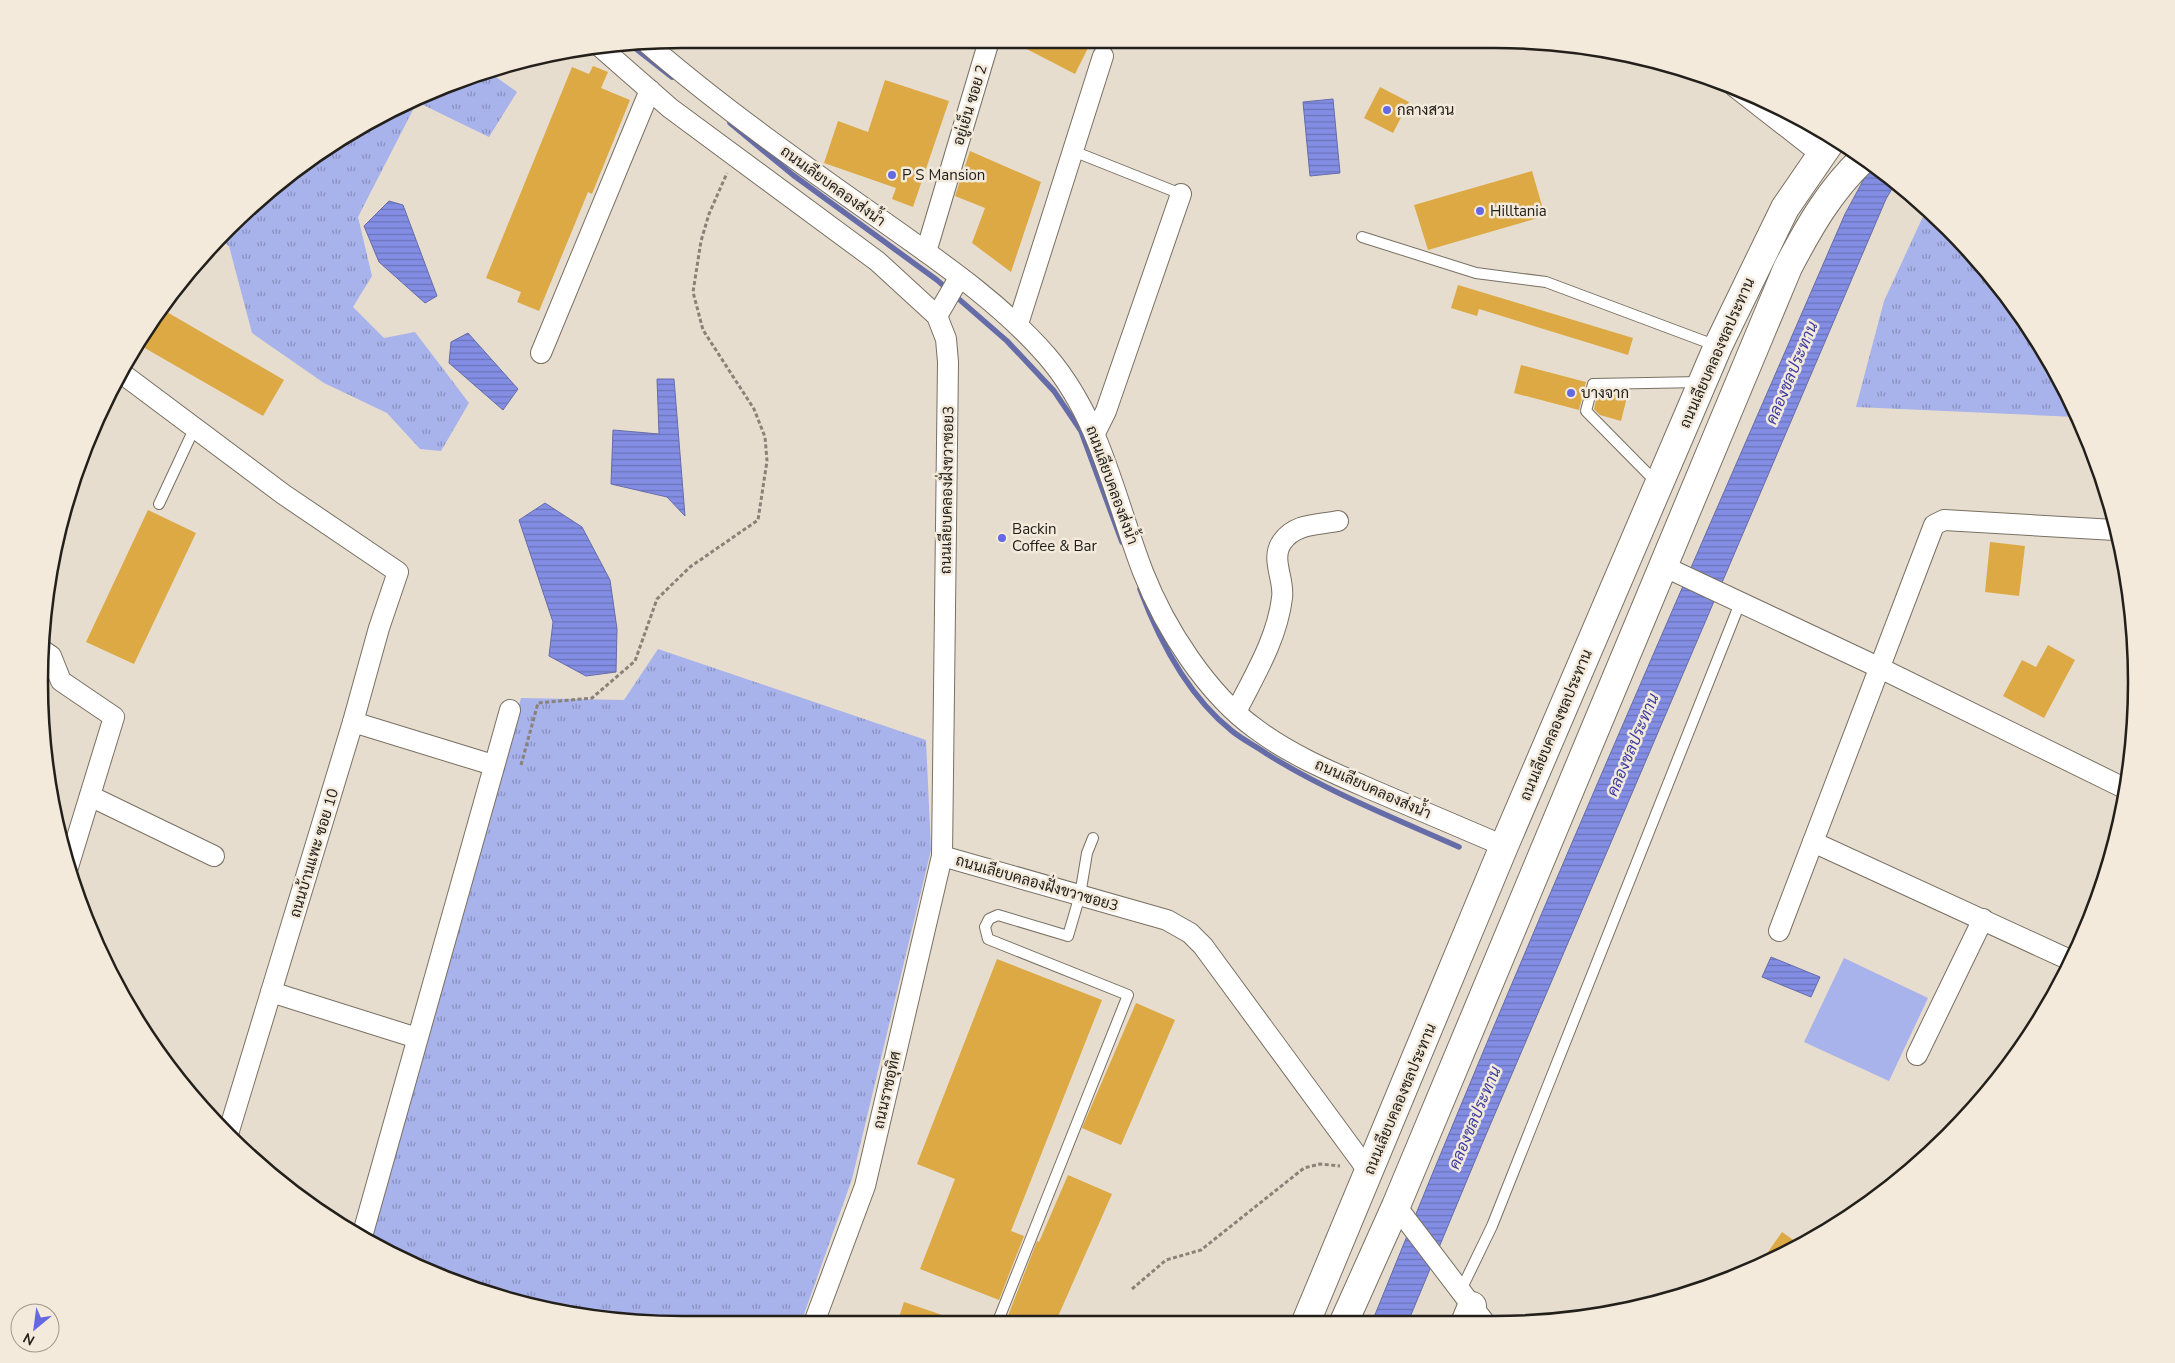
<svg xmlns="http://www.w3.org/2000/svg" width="2175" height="1363" font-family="'Nunito Sans',Sarabun,sans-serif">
<defs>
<pattern id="grass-tufts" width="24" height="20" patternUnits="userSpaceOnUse" patternTransform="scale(1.25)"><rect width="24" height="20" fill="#a8b2eb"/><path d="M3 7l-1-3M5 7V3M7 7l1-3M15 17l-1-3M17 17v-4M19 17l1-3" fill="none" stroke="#8890be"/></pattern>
<pattern id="water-rules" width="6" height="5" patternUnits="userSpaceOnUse" patternTransform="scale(1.25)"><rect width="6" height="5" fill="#838de4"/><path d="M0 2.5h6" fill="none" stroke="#6b73b8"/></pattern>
</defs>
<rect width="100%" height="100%" fill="#e6ddce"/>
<!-- grass -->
<g fill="url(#grass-tufts)">
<path d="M486,70L517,92L489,137L417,102L358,217L372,276L353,307L384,338L415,332L469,403L441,451L420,449L387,413L324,383L252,333L229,246L219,239L257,198L324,147L475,73Z"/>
<path d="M1926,210L1977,258L2050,360L2076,417L1856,407L1884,301Z"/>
<path d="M658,649L926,740L931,850L852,1179L802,1320L598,1319L436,1275L370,1237L375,1229L521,698L624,700Z"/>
</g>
<!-- pitch -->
<path fill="#a8b2eb" d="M1844,958L1928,998L1889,1081L1804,1042Z"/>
<!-- water -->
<g fill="url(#water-rules)" stroke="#666ca8">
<path d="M1333,99L1340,173L1310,176L1303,102Z"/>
<path d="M1872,164L1885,172L1896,182L1886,199L1482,1144L1408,1322H1372C1522,949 1685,583 1845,214Z"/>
<path d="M389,201L403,205L437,296L425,303L379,262L364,226Z"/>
<path d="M468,333L518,389L503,410L449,363L451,342Z"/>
<path d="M657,379H674L685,516L667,497L611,484L613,430L659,434Z"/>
<path d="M545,503L582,527L610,580L617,629L616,672L586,676L549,656L553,622L519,520Z"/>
<path d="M1771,957L1820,977L1811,997L1762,977Z"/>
</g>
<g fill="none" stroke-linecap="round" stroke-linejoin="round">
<!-- stream -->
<g stroke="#666ca8" stroke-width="5.5">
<path d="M630,44L672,77"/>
<path d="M730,123L793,175L937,280L1007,341L1054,391L1081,431L1122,542"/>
<path d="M1140,589C1159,640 1188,696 1232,731C1243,740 1256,746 1267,754C1328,792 1394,818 1459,847"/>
</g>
</g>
<!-- building -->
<g fill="#dca945">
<path d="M1017,44H1090L1075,74Z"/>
<path d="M593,66L608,72L601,88L630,100L592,194L588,192L539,311L517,302L521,292L486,278L572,67L589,74Z"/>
<path d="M885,80L949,101L913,207L892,199L896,188L824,163L838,121L868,132Z"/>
<path d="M1380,87L1409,102L1393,133L1364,118Z"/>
<path d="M970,151L1041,182L1011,272L972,243L985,208L955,196Z"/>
<path d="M1532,171L1545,216L1428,250L1414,205Z"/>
<path d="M1458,285L1633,338L1628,355L1479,309L1477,316L1451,308Z"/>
<path d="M160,308L284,380L263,416L136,343Z"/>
<path d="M1521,365L1586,382L1579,410L1514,393Z"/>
<path d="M1618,390L1628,393L1621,421L1600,415L1594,409L1598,391Z"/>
<path d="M148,510L196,533L134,664L86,642Z"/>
<path d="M1990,542L2025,546L2019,596L1985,592Z"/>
<path d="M2048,645L2075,660L2044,718L2003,696L2022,660L2036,667Z"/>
<path d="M997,959L1102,1000L1011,1231L1024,1236L999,1300L920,1269L955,1179L917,1164Z"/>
<path d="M1136,1003L1175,1020L1121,1145L1082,1128Z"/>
<path d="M1068,1175L1112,1194L1056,1321H1006L1037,1241L1039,1242Z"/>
<path d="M1782,1232L1799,1244L1778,1258L1759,1265Z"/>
<path d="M904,1302L951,1318L950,1320H898Z"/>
</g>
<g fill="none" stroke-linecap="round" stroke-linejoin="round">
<defs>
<g id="service">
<path d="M1073,151L1181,194"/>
<path d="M1362,237L1476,273L1546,282L1717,346"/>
<path d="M1658,484L1586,411L1593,384L1701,382"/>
<path d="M159,504L194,429"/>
<path d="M1460,1292L1492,1226L1740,603"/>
<path d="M998,1321L1128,995L988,939L985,927L989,919L998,915L1068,936L1080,895L1087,853L1093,838"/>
</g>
<g id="minor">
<path d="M597,44L670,108L877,261L937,316L946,339L948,362L942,856L865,1186L815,1320"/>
<path d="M648,44C721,107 799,162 877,217C936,259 999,301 1047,356C1101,419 1114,497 1143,572C1165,628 1207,694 1256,729C1292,756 1334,773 1375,791C1418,809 1461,828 1504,846"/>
<path d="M1734,86L1821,154"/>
<path d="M926,252L988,44"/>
<path d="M937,316L959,278"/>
<path d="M1018,324L1103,56"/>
<path d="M541,353L650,90"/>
<path d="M120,372L283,494L398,572L379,628L353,722L228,1134"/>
<path d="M1095,433L1106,411L1181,194"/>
<path d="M1663,566L1878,667L2124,788"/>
<path d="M42,650L51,656L61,681L114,717L68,867"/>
<path d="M1236,712C1254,676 1277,639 1282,598C1285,580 1270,559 1282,542C1295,523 1318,525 1338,521"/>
<path d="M353,722L493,765"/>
<path d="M90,796L214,856"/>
<path d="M1813,842L2072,961"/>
<path d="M942,856L1167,920L1190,933L1203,946L1369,1172"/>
<path d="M1779,931L1934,525L1944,520L2115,530"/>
<path d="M271,992L417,1038"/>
<path d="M1917,1055L1983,919"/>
<path d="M1396,1206L1485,1323"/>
<path d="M363,1233L510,710"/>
</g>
<path id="secondary" d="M1465,1323L1472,1306"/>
<g id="primary">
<path d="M1306,1322L1504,846L1718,346L1785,208L1831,141"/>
<path d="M1344,1322L1396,1206L1788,267C1809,227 1830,190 1863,159"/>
</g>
</defs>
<!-- service casing -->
<use href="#service" stroke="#787063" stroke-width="12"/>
<!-- minor casing -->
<use href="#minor" stroke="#787063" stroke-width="22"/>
<!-- secondary casing -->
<use href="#secondary" stroke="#787063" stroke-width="30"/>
<!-- primary casing -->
<use href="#primary" stroke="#787063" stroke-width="30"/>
<!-- path -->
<g stroke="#898278" stroke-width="3" stroke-dasharray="4 2.5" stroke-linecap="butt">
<path d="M521,765L538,703L592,698L635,661L657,599L690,567L758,520L767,461L765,437L754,409L703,330L693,292L701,241L709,214L727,173"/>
<path d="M1132,1289L1166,1260L1201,1250L1304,1168L1320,1164L1340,1166"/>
</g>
<!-- service -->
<use href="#service" stroke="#fff" stroke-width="10"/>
<!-- minor -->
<use href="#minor" stroke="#fff" stroke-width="20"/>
<!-- secondary -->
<use href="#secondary" stroke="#fff" stroke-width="28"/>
<!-- primary -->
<use href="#primary" stroke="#fff" stroke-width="28"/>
</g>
<!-- markers -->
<g fill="#6469e2" stroke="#f3eadb" stroke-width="2">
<circle cx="1387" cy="110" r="5"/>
<circle cx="892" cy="175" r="5"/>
<circle cx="1480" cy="211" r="5"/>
<circle cx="1571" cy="393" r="5"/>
<circle cx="1002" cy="538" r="5"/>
</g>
<g text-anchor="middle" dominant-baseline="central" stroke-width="5" stroke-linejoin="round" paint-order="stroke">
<!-- street labels -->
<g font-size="15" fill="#23201b" stroke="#f3eadb">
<text transform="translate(970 105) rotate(-73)">อยู่เย็น ซอย 2</text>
<text transform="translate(833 186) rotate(36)">ถนนเลียบคลองส่งน้ำ</text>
<text transform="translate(1717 353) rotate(-66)">ถนนเลียบคลองชลประทาน</text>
<text transform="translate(1112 485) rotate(70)">ถนนเลียบคลองส่งน้ำ</text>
<text transform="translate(947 490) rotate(-89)">ถนนเลียบคลองฝั่งขวาซอย3</text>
<text transform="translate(1556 725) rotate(-67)">ถนนเลียบคลองชลประทาน</text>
<text transform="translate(1373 789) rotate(24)">ถนนเลียบคลองส่งน้ำ</text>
<text transform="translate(314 853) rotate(-73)">ถนนบ้านแพะ ซอย 10</text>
<text transform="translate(1037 883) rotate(16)">ถนนเลียบคลองฝั่งขวาซอย3</text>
<text transform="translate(887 1090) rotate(-77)">ถนนราชอุทิศ</text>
<text transform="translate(1400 1099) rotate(-67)">ถนนเลียบคลองชลประทาน</text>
</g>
<!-- poi labels -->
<g font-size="15" fill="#23201b" stroke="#f3eadb" text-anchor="start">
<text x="1397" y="110">กลางสวน</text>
<text x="902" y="175">P S Mansion</text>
<text x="1490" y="211">Hilltania</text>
<text x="1581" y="393">บางจาก</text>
<text x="1012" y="529">Backin<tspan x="1012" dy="17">Coffee &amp; Bar</tspan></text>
</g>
<!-- water labels -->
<g font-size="16" font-style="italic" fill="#3c3ca1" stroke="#f3eadb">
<text transform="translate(1792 373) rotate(-67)">คลองชลประทาน</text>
<text transform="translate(1633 745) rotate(-67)">คลองชลประทาน</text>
<text transform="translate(1475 1118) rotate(-67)">คลองชลประทาน</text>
</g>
</g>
<!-- crop -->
<path d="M0 0H2175V1363H0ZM682 48H1494A634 634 0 0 1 2128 682V682A634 634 0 0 1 1494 1316H682A634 634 0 0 1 48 682V682A634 634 0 0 1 682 48Z" fill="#f3eadb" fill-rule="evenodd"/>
<path fill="none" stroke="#23201b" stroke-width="2.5" d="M682 48H1494A634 634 0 0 1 2128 682V682A634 634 0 0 1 1494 1316H682A634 634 0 0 1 48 682V682A634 634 0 0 1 682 48Z"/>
<!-- north arrow -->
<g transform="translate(35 1328) rotate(209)"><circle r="24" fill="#f3eadb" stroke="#a0998e"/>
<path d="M0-4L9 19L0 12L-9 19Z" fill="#6469e2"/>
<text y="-8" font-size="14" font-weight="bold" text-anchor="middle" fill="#23201b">N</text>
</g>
</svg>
